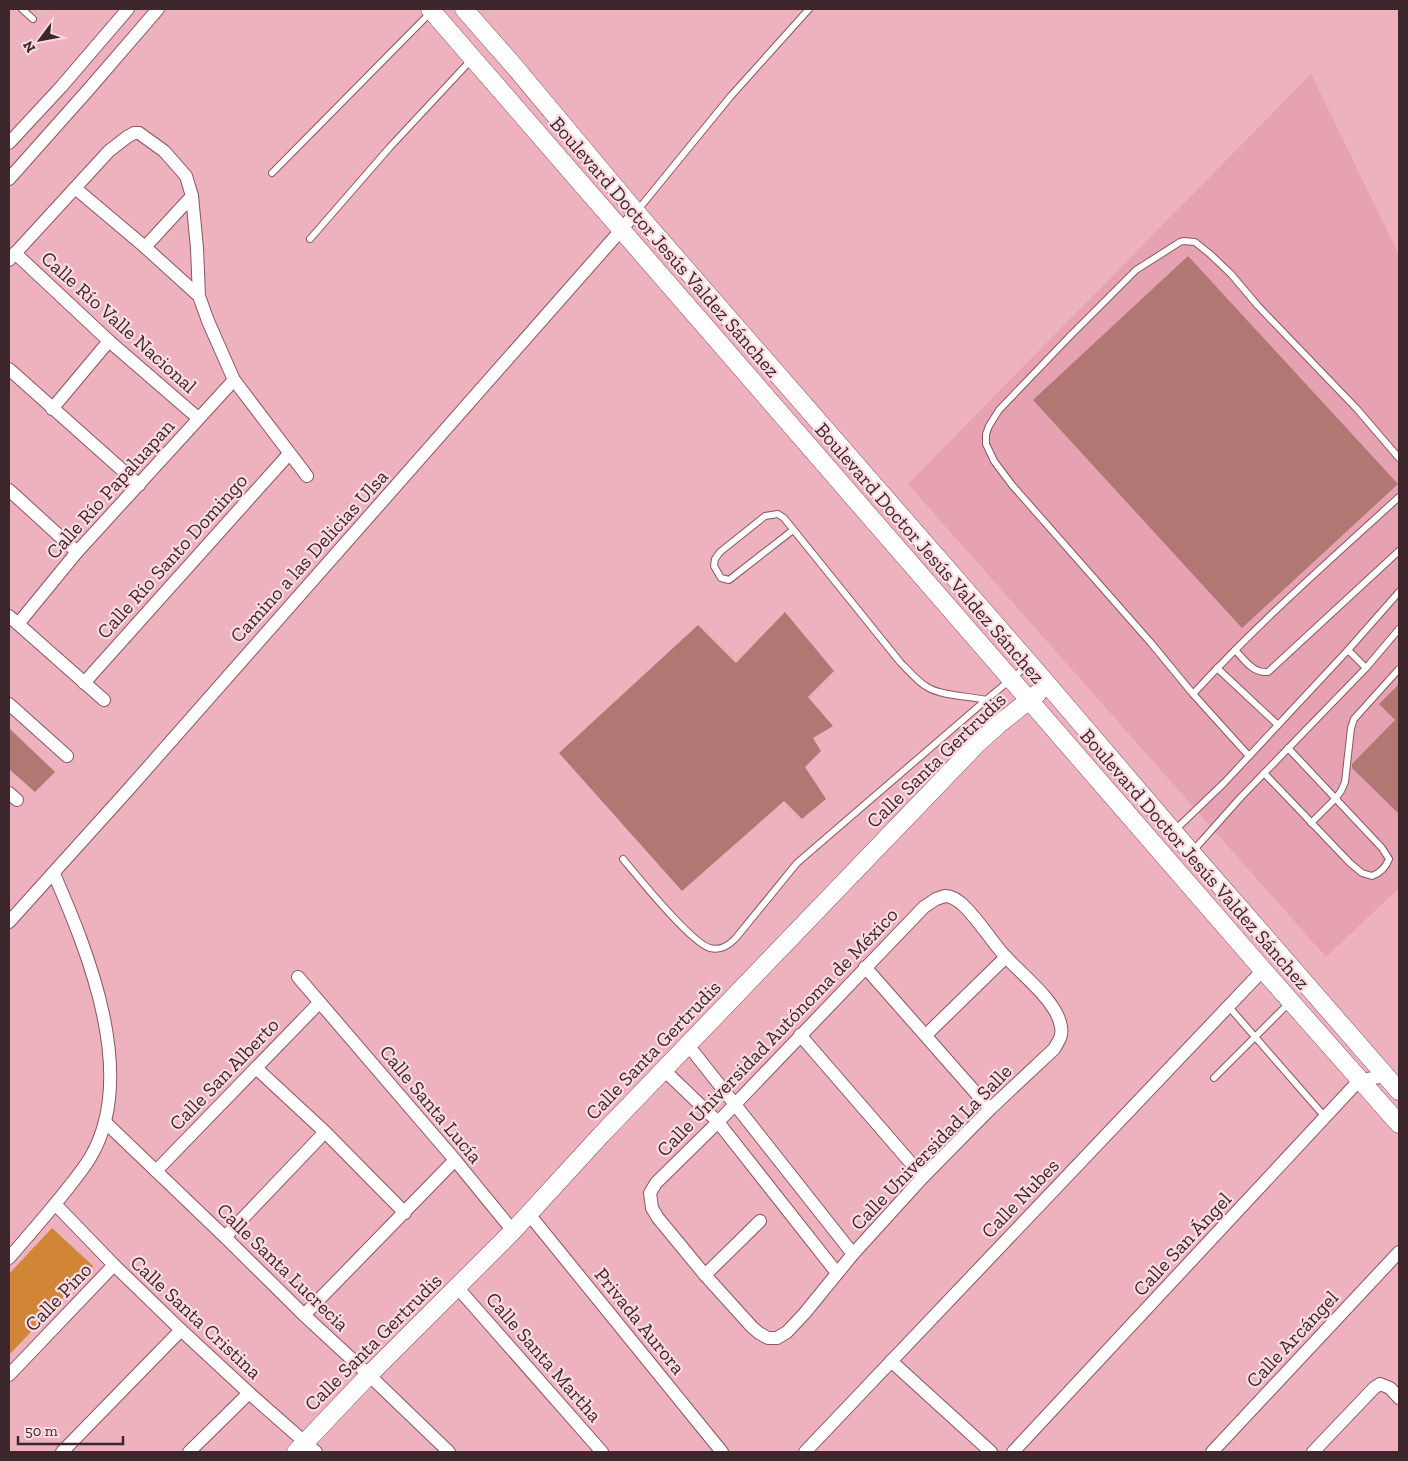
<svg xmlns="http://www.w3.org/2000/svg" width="1408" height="1461" font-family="'Zilla Slab',serif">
<rect width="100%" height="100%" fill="#eeb1be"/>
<!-- built -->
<path fill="#e6a2b1" d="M1311,74L1399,255V888L1326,957L908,484Z"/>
<!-- green -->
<path fill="#d08636" d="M52,1228L93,1266L9,1355V1274Z"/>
<!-- building -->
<g fill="#b17773">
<path d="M1188,256L1398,484L1242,628L1033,400Z"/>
<path d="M785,612L834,671L808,697L833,726L813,738L821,751L805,767L826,799L802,819L784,801L682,891L559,753L698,625L736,663Z"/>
<path d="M1399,684V814L1352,768V764L1395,720L1379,704Z"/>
<path d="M9,728L55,772L35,792L9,769Z"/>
</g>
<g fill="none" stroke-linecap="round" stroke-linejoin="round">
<defs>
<g id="lane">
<path d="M22,9L33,19"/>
<path d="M272,173L431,12"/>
<path d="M637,211L730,97L809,9"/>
<path d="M310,239L390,147L472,59"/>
<path d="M793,530L729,580L721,578L714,566L715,559L720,552L765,516L778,514L784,518L900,662C909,671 917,681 927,687C942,696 969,696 986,700"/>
<path d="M1235,650C1245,660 1252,673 1268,672L1399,551"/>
<path d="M1348,650L1366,668"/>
<path d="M1217,668L1278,725"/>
<path d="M1193,694C1257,624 1329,561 1399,497"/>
<path d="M1249,756L1193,694L1151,643L1012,485L994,461L986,444V434L989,426L999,410L1070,336L1136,270L1180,242L1183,241L1195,242L1210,254L1231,274L1258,306L1357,409L1399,458"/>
<path d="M1264,773L1350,863L1362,873L1372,876C1380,873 1386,867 1389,859L1382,848L1288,748"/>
<path d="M1311,823L1336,798L1341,791L1345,782L1351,728L1354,719L1399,669"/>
<path d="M1174,831L1224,783L1348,650L1399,592"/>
<path d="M1192,852L1241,797L1366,668L1399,629"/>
<path d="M623,859C638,877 691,943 710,948C720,951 728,946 735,939L797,863L986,700L1028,665"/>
<path d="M1229,1007L1325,1117"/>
<path d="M1214,1078L1289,1003"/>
</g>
<g id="street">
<path d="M9,143L61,87L128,9"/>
<path d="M9,179L89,89L158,9"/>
<path d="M75,188L145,247L199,296"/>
<path d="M145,247L192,196"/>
<path d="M15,253L109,341L198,418"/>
<path d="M9,260L109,151L127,137L134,133H139L164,151L186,176L192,196L197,248L199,296L208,321L234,380L307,476"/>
<path d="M9,369L139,485"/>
<path d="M52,409L109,341"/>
<path d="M9,490L77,552"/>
<path d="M9,616L104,700"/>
<path d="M18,624L77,552L234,380"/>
<path d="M84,683L289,454"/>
<path d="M9,704L67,756"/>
<path d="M9,793L17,800"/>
<path d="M945,896C952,896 957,900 962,904C978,919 990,939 1004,955C1021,974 1058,1002 1061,1027C1063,1036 1058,1042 1054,1049L990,1109L923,1177L853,1254L804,1314L787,1332L777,1338H768L759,1333L752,1327L705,1275L658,1218L652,1208L651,1200L650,1193L656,1183L718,1122L924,907L936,899Z"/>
<path d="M9,922L128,790L622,229L636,212"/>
<path d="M865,967L990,1109"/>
<path d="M298,977L455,1160L513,1231"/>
<path d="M800,1035L923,1177"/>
<path d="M926,1035L1006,957"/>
<path d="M688,1045L853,1254"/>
<path d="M256,1068L325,1132L405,1213"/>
<path d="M664,1070L718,1122L837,1273"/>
<path d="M105,1122L225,1237L304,1315L369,1375L449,1452"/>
<path d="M156,1171L319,1003"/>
<path d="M55,1204L114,1265L181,1330L249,1393L316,1452"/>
<path d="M528,1213L722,1452"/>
<path d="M225,1237L325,1132"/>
<path d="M9,1258C29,1235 49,1212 68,1188C76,1178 84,1168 90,1158C139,1076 88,952 54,874"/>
<path d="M705,1275L760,1221"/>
<path d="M457,1287L602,1452"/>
<path d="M304,1315L455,1160"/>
<path d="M891,1361L991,1452"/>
<path d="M9,1375L114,1265"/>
<path d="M62,1452L181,1330"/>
<path d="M189,1452L249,1393"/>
<path d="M805,1452L1263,970"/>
<path d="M1013,1452L1353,1087L1361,1080L1386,1076"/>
<path d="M1212,1452L1399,1252"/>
<path d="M1313,1452L1374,1388L1380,1384L1390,1388L1399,1398"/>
</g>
<g id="secondary">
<path d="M430,9L1263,970L1399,1124"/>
<path d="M464,9L514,66L636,212L1030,664L1191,852L1399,1091"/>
<path d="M296,1452L369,1375L513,1231L601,1135L977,744L999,724L1038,693"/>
</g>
</defs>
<!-- lane casing -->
<use href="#lane" stroke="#8b5562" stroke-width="8"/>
<!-- street casing -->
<use href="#street" stroke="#8b5562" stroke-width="14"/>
<!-- secondary casing -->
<use href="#secondary" stroke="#8b5562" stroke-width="19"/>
<!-- lane -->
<use href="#lane" stroke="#fff" stroke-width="6"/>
<!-- street -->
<use href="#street" stroke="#fff" stroke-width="12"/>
<!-- secondary -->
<use href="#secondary" stroke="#fff" stroke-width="18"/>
</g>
<g text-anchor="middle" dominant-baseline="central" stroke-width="4.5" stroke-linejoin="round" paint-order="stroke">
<!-- street labels -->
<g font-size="20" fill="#3e272c" stroke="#fbdbe2">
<text transform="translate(665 247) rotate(49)">Boulevard Doctor Jesús Valdez Sánchez</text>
<text transform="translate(119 322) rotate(42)">Calle Río Valle Nacional</text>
<text transform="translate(110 489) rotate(-48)">Calle Río Papaluapan</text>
<text transform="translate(930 553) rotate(49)">Boulevard Doctor Jesús Valdez Sánchez</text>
<text transform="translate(172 556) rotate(-48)">Calle Río Santo Domingo</text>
<text transform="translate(309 556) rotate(-48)">Camino a las Delicias Ulsa</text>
<text transform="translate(936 760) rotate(-44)">Calle Santa Gertrudis</text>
<text transform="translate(1195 859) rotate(49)">Boulevard Doctor Jesús Valdez Sánchez</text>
<text transform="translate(777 1032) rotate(-46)">Calle Universidad Autónoma de México</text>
<text transform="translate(653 1050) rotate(-46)">Calle Santa Gertrudis</text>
<text transform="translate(224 1074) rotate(-46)">Calle San Alberto</text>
<text transform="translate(431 1104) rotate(50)">Calle Santa Lucía</text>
<text transform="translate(931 1147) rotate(-46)">Calle Universidad La Salle</text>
<text transform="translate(1020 1198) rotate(-46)">Calle Nubes</text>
<text transform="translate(1182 1244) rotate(-47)">Calle San Ángel</text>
<text transform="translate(283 1267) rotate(44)">Calle Santa Lucrecia</text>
<text transform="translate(58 1297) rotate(-46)">Calle Pino</text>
<text transform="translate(196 1317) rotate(43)">Calle Santa Cristina</text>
<text transform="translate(640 1321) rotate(51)">Privada Aurora</text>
<text transform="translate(1292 1339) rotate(-47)">Calle Arcángel</text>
<text transform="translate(373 1342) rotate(-45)">Calle Santa Gertrudis</text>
<text transform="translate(544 1357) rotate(49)">Calle Santa Martha</text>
</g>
</g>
<!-- border -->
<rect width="1408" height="1461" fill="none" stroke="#3e272c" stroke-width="20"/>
<!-- north arrow -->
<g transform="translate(40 40) rotate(238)" stroke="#fbdbe2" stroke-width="4" paint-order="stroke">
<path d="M0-4L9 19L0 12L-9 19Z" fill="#3e272c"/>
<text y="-8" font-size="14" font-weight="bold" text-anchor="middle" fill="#3e272c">N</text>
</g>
<!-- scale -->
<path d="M18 1436v8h105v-8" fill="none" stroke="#3e272c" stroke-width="2.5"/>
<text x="25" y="1436" font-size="15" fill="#3e272c" stroke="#fbdbe2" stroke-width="4" paint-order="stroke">50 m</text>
</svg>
